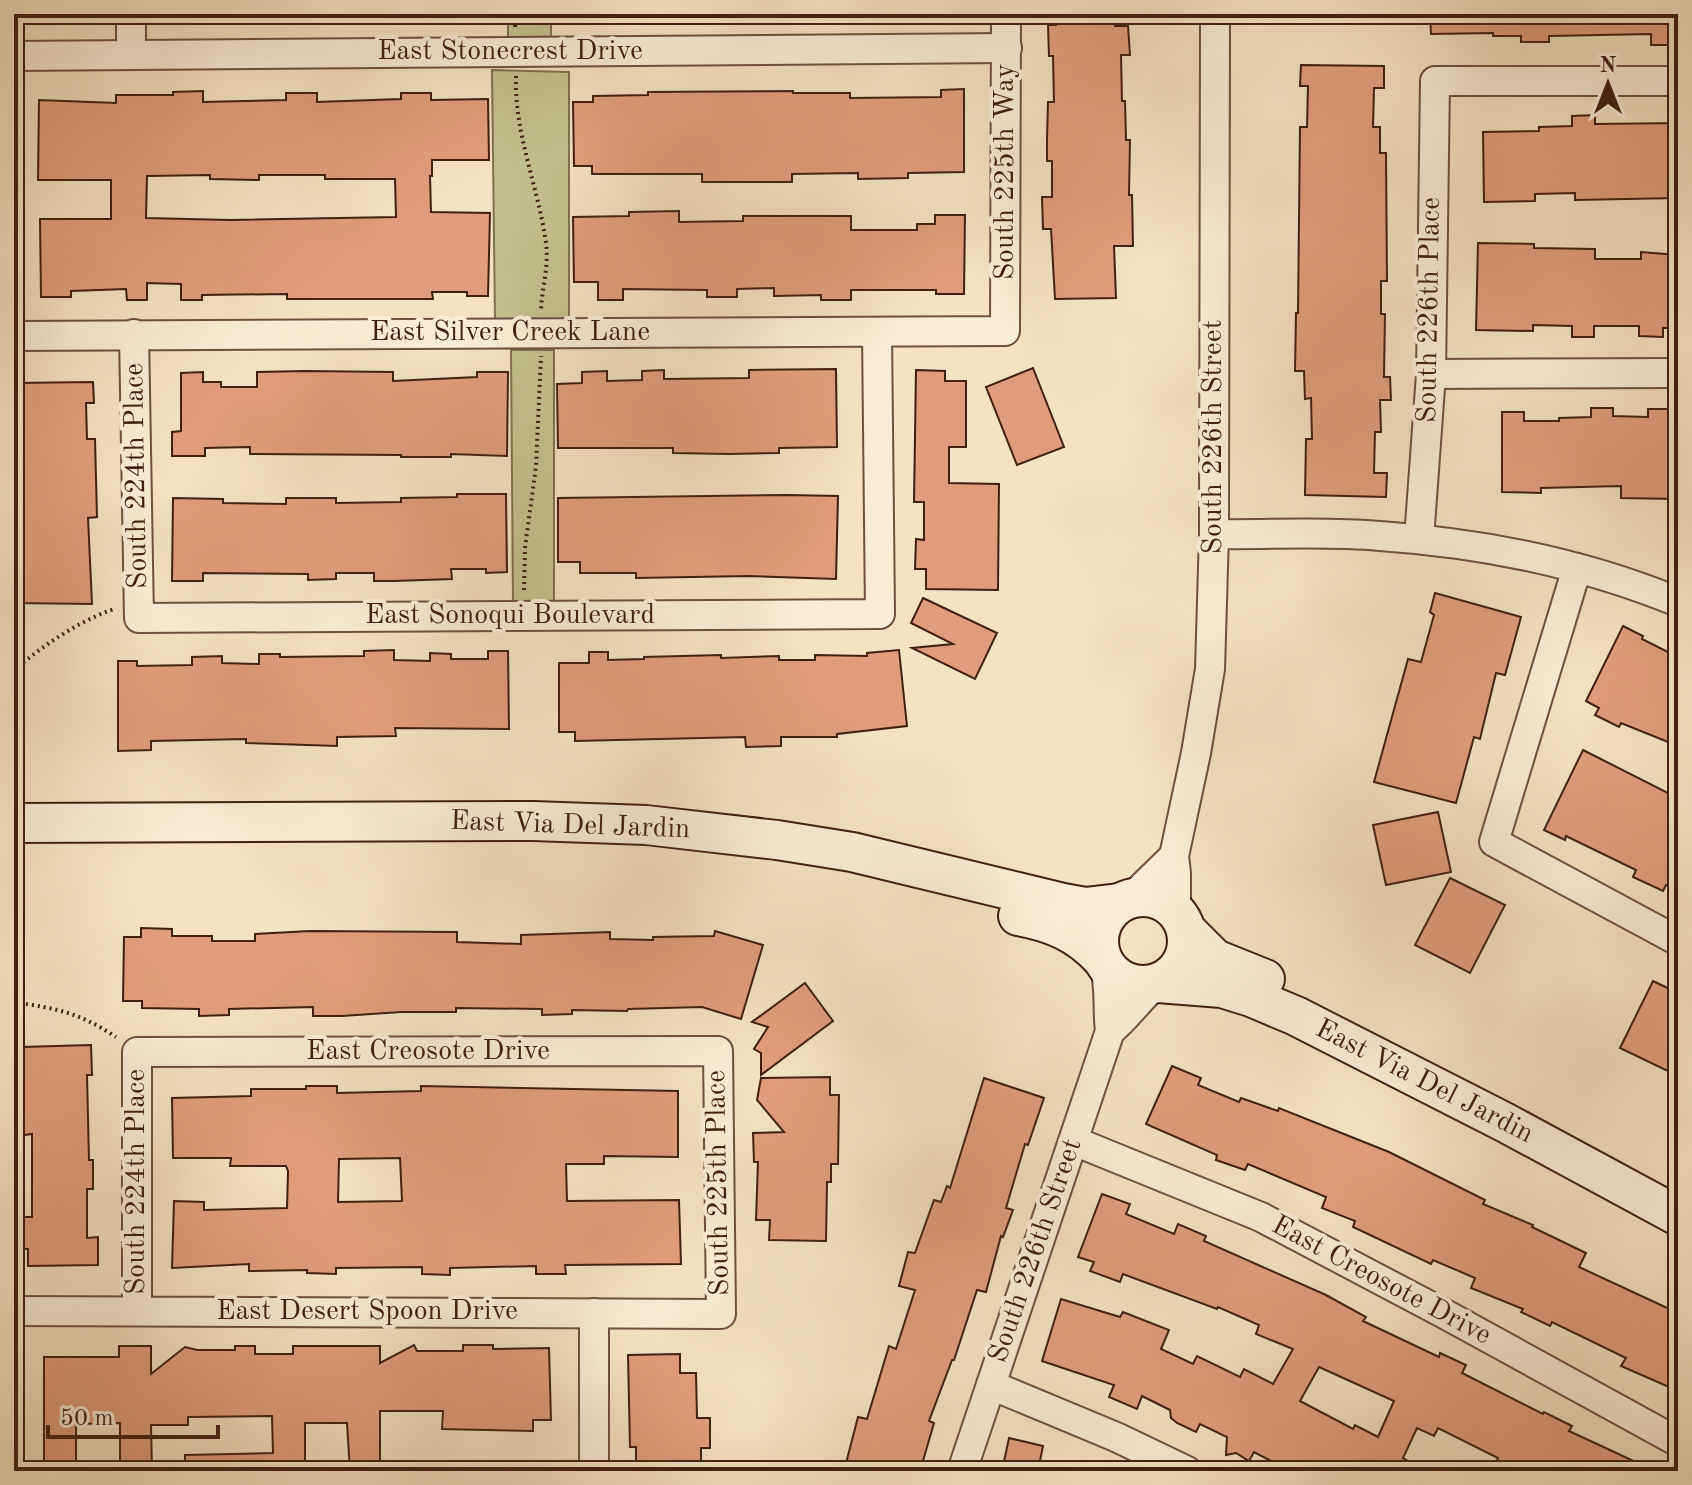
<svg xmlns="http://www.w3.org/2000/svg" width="1692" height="1485" font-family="'Old Standard TT',serif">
<rect width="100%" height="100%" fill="#f3e3c0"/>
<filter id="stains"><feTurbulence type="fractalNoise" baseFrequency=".0025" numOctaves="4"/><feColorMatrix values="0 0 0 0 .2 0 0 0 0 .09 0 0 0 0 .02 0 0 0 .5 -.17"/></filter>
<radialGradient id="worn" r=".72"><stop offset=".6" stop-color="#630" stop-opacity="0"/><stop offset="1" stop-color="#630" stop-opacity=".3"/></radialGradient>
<!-- green -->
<g fill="#c2c18d" stroke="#82704f" stroke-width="2">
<rect x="508" y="14" width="43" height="27"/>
<path d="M492,70L569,72V322H495Z"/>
<path d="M511,350H554V602H513Z"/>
</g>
<!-- building -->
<g fill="#e19d7b" stroke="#411f11" stroke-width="2" fill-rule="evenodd">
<path d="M1056,14H1115V26H1128L1130,55H1121L1122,101H1125L1126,140H1130L1129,195H1132L1133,246H1114L1116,298L1055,299L1051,229H1043L1042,197H1052V161H1047V139L1048,102H1054L1053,56H1049L1048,25H1056Z"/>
<path d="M1430,14H1673V45H1651V34L1549,36V42H1521V36H1493V33L1431,34Z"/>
<path d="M1301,65L1384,66V88H1374L1373,127H1380V153H1386L1387,281H1381V314H1385L1384,377H1390L1391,400H1380L1381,432H1375L1374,473H1387L1386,497L1305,495L1306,439H1312L1311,398L1305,399L1304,371H1295L1296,313H1298L1300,127H1307L1308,86H1300Z"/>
<path d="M964,89V172L908,173V178L858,179V173L792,174V182H702V174H592V166H574L573,102H593V96L648,95V92L793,91V93H850V98L941,97V90Z"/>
<path d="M203,91V102L286,100V93H317V102L401,99V93H431V100L488,99L489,160H432V176H430L431,212L490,213L488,296H467V292H432L433,299H287V294L202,295V300H181V284L147,283V300H127L126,289L71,291V297H41L40,219H111V180H38L39,100L116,103V95H173V92ZM210,175V179L259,180V175H325V179H395L396,217L230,220L146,218L147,176Z"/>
<path d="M1595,115V124L1678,123V198L1575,200V193L1535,194V201L1484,202L1483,132L1539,131V127L1572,126V116Z"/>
<path d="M679,211V222L743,221V216H851V230H917V224H935V215H965L964,294H936V290H851V300H821V295L774,296V288L737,289V297H707V290L623,289V300H598V282H574L573,217L629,216V212Z"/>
<path d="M1478,243L1534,244V248L1595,249V259H1641V252L1678,255V328H1663V337L1639,336V326H1594V337H1572V326L1533,325V331L1476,330Z"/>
<path d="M1033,368L1064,447L1017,465L986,387Z"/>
<path d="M836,369L837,447L779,448V453L729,454L673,453V448H558L557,384L582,383V372L607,371V381L642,380V371L664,370V379L749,378V370Z"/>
<path d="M916,370L945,371V381H966V447H949V483L999,484L998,590L926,589V569H915L916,539L924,540V502H914Z"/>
<path d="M305,371L393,372V381L477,377V372H508L507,456L451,454V457H401V455L250,454V447L205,448V456H172V432L181,431V373L203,372V382H221V387H257V372Z"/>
<path d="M93,382L94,403H86L87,439H95L97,517L88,518L92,604L14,603V554H20L18,489H15L14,383Z"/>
<path d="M1591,408H1613V416L1648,417V409H1678L1677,499L1621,498V486L1541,488V493L1502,492V412H1524V421H1559V418L1591,417Z"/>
<path d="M457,494H506L507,572L486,573V569H451L452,579L394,581H374V573H336V579L308,580V574L203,573V581H172L173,498L223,499V503L286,504V498H336V503L401,502V498L457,497Z"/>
<path d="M787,495L838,496L836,579L749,576L636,578V573H580V562H558V498Z"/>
<path d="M1435,593L1521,617L1505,675L1496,673L1480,739L1474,737L1456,803L1374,782L1408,659L1421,662L1434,615L1430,612Z"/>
<path d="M923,598L997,633L975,679L912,648L953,644L911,623Z"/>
<path d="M1623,626L1643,636L1642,639L1678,657V746L1621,723L1619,727L1595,715L1599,708L1586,701Z"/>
<path d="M394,650V660L430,661V653L451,654V659H488V651H508L509,729L395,728L396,736L337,737V746L246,743V739L151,741V750L118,751V661H137V666L192,665V657L222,656V663L259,664V654H280V657L364,656V651Z"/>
<path d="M899,650L907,726L837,734V737H781V746L746,747L745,737L575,741V732H559V663H589V652H608V660L644,659V657L721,655V658L779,656V660H815V655L867,656V653Z"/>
<path d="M1583,750L1678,798V890L1666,885L1663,891L1633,877L1636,870L1566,836L1565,840L1544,830Z"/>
<path d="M1438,812L1451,872L1386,885L1373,825Z"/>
<path d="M1450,878L1505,905L1470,973L1415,945Z"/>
<path d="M141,928L172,929V936H212V941H255V934L310,931L457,932V942L521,944V935L610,932V939L653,940V937L714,936L715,931L763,945L741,1019L702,1007L628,1009L627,1011L572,1010V1014L542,1015V1009L456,1008V1012H401L342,1016H313V1007L229,1009V1015L199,1016V1009L142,1008V1001H123L124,937H141Z"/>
<path d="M1653,981L1678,993V1076L1620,1048Z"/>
<path d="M805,983L833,1021L761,1075V1053L754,1049L768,1027L752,1022Z"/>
<path d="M91,1045L92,1075H87L89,1160H93V1189H87V1238L98,1237V1265L28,1266V1249H19V1217H32V1134L24,1135L23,1097H14V1064L22,1063V1047Z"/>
<path d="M1172,1066L1201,1078L1198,1085L1239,1102L1241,1098L1278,1111L1279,1108L1389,1152L1485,1200L1483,1204L1533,1225L1532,1227L1586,1253L1579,1267L1678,1313V1391L1621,1366L1626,1358L1552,1322L1550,1326L1521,1312L1523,1309L1471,1288L1475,1278L1433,1260L1431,1264L1353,1227L1355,1221L1322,1208L1326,1197L1248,1164L1245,1170L1216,1160L1217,1155L1146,1124Z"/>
<path d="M830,1077V1095H839L838,1164H831V1182H827L826,1241L769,1240L770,1220H756L758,1162H754L753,1133L784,1132L757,1100L761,1078Z"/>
<path d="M984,1078L1044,1098L1028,1145L1025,1144L1006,1208L1013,1210L1003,1237L1001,1236L986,1292L977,1290L954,1360H952L929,1421L934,1423L920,1471H844L858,1417L867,1419L889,1346L896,1349L915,1290L899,1286L908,1252L915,1253L934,1200L941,1202L947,1186L950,1188Z"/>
<path d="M306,1086H337V1093L421,1091V1086L678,1091V1157L604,1156V1164H566L567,1201L679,1200L681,1264L565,1265L566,1274H536V1266L450,1268V1275L422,1274V1267L336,1268V1274L307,1273V1270L249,1271V1264L172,1268L174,1201L204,1202V1210L287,1208L288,1171L286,1166H230L231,1158H173L172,1098L251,1096V1089H306ZM400,1158L402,1201L338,1202L339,1159Z"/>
<path d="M1102,1194L1130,1204L1126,1214L1174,1234L1178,1224L1206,1236L1204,1241L1326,1295L1366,1317L1363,1321L1439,1357L1440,1353L1466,1365L1462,1373L1543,1414L1544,1412L1572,1426L1569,1431L1655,1471H1492L1498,1458L1438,1428L1434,1436L1417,1428L1403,1458L1426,1471H1290L1254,1452L1249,1461L1236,1453L1226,1455L1227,1437L1200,1424L1196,1432L1177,1423L1171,1418L1170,1410L1142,1396L1137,1409L1109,1397L1114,1385L1042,1361L1061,1299L1120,1317L1123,1312L1169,1330L1161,1349L1193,1364L1197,1356L1240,1377L1244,1369L1273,1384L1293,1349L1256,1334L1259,1325L1218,1307L1217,1309L1123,1274L1120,1282L1090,1271L1094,1262L1078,1257ZM1319,1367L1394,1401L1378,1437L1355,1425L1353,1429L1300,1401Z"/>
<path d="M414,1345L417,1351H463V1345H493V1349L549,1348L551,1420H533V1431L442,1429L443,1411H380V1471H350L347,1423H305V1471H185V1455L273,1453L272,1416L188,1417V1425H151L152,1471H120V1423L76,1424V1471H44V1357H119V1346H151V1374L185,1347L197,1350H235V1346H255V1354H293V1346H380V1363Z"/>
<path d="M680,1354V1373H696L697,1418H710V1448H701V1469L636,1468V1447H630L628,1355Z"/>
<path d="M1009,1438L1043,1446L1038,1471H1002Z"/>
</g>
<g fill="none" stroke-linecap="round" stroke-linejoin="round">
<defs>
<g id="street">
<path d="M131,14V55"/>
<path d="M14,56L1007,48"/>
<path d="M134,334L139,618L880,614L877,332"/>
<path d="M14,336L1005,331L1006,14"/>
<path d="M1431,374L1678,373"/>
<path d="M1214,534C1269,535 1325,531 1380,536C1482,543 1583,563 1678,602"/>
<path d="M1419,539L1431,374L1435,81H1678"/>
<path d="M1577,568L1494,842L1678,941"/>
<path d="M1131,898L1174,856"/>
<path d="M1176,912V873L1174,856L1196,753L1210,669L1214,534L1215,14"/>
<path d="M1110,1031C1128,1017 1139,998 1157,984"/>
<path d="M1074,1141L1261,1217L1443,1313L1678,1442"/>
<path d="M14,1311L721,1314L718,1051L137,1052V1311"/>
<path d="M594,1313V1471"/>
<path d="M991,1385L1116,1437L1187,1471"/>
<path d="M962,1471L1110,1031C1107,1008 1111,987 1104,964"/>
</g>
<g id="secondary">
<path d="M14,823L533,821L646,825L777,840L852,852L1063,903L1085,907L1119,903"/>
<circle cx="1143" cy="941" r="44"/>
<path d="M1018,916C1052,922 1078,933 1101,958"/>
<path d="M1186,930L1215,959L1265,979"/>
<path d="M1158,983L1222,988L1251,997L1296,1016L1506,1123L1678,1216"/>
</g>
</defs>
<!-- street casing -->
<use href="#street" stroke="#6e503d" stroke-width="32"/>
<!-- secondary casing -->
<use href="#secondary" stroke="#411f11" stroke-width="42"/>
<!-- path -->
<g stroke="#411f11" stroke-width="4" stroke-dasharray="2 4" stroke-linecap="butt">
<path d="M515,27L516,14"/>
<path d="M516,76C514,133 538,186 546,243C549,267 542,287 541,311"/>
<path d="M524,590L525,548L536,466L541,356"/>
<path d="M14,670C44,645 77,622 114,609"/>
<path d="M14,1002C58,1009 78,1012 116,1037"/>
</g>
<!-- street -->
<use href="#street" stroke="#f7edd6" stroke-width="28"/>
<!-- secondary -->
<use href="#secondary" stroke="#f7edd6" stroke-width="38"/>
</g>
<g text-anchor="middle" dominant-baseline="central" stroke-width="8" stroke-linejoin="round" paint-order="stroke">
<!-- street labels -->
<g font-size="28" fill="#411f11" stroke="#f7edd6">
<text x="510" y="52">East Stonecrest Drive</text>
<text transform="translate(1006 172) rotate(-90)">South 225th Way</text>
<text transform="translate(1430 310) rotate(-89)">South 226th Place</text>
<text x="510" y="333">East Silver Creek Lane</text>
<text transform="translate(1214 437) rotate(-90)">South 226th Street</text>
<text transform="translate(137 476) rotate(-91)">South 224th Place</text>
<text x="510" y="616">East Sonoqui Boulevard</text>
<text transform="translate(570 826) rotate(2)">East Via Del Jardin</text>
<text x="428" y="1052">East Creosote Drive</text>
<text transform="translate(1424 1082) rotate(27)">East Via Del Jardin</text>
<text transform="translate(137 1182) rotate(-90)">South 224th Place</text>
<text transform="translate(719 1183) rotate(-91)">South 225th Place</text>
<text transform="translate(1036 1251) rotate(-71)">South 226th Street</text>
<text transform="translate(1381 1281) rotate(28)">East Creosote Drive</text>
<text x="367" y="1312">East Desert Spoon Drive</text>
</g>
</g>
<!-- margin -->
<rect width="1692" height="1485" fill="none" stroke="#f3e3c0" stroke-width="48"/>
<rect x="16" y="16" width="1660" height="1453" fill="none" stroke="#411f11" stroke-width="4"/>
<rect x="24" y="24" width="1644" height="1437" fill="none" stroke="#411f11" stroke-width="2"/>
<!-- north arrow -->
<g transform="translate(1608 84)" stroke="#f7edd6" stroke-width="6" paint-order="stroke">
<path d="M0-6L14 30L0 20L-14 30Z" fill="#411f11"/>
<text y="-12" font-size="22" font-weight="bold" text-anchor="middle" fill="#411f11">N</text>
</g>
<!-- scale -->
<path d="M48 1425v12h170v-12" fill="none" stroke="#411f11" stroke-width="4"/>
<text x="60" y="1425" font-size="24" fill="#411f11" stroke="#f7edd6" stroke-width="6" paint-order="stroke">50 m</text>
<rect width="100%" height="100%" filter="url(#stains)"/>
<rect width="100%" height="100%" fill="url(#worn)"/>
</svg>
